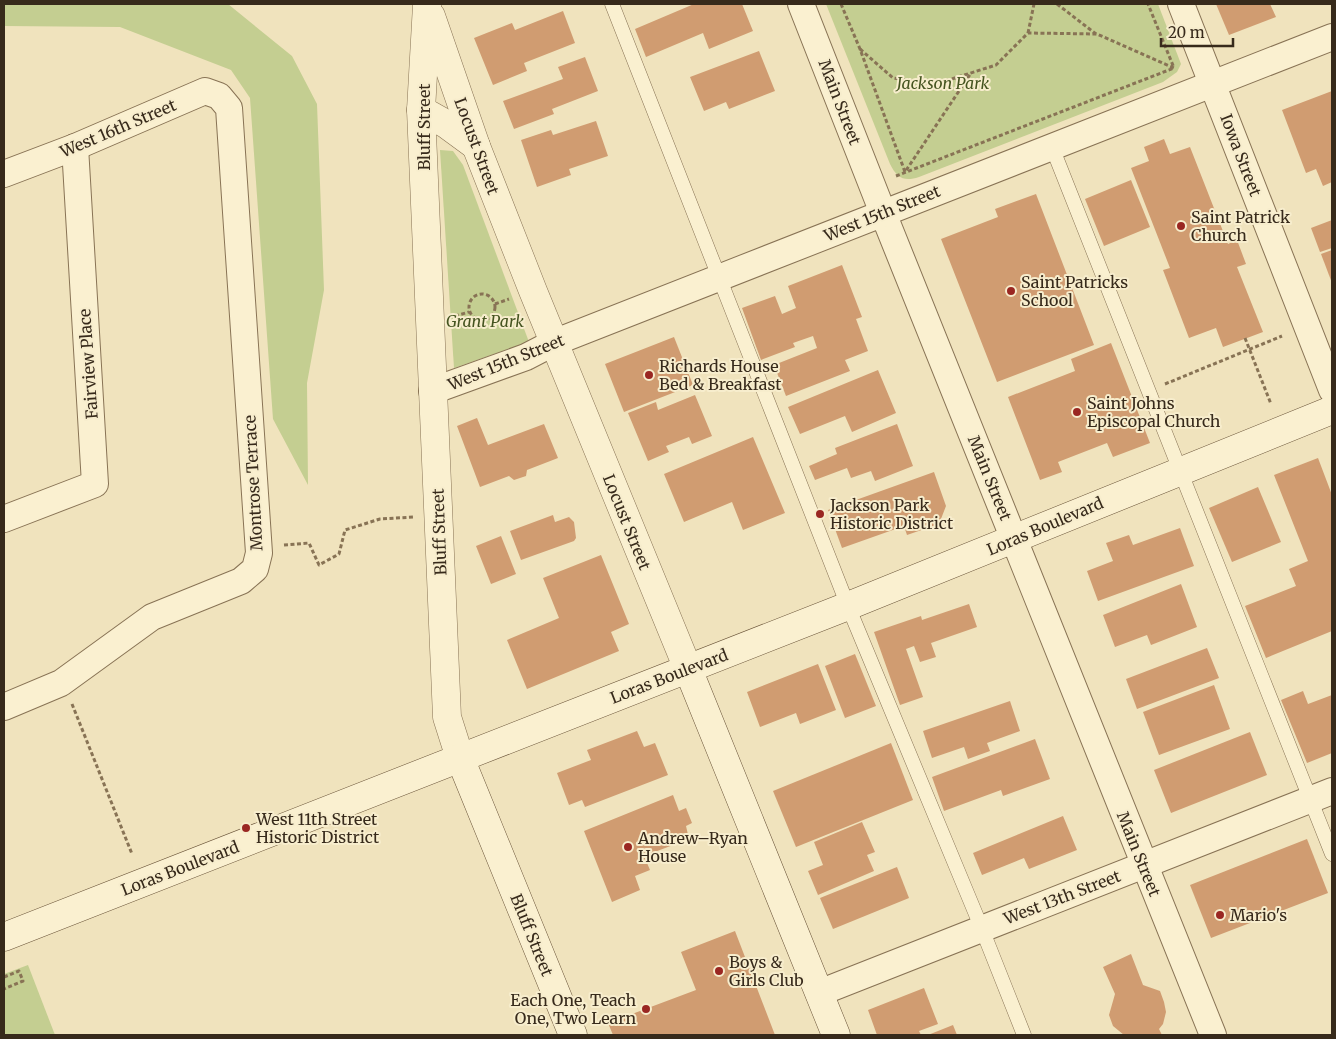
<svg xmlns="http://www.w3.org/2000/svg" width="1336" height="1039" font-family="Merriweather,serif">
<rect width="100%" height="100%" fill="#f0e3bd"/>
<!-- green -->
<g fill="#c4ce91">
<path d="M4,4H228L292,56L317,104L324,290L307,383L308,485L273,419L250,98L231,70L120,27L4,26Z"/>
<path d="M826,4H1158L1181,64L1177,72L1163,82L919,177C904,182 897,178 890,164Z"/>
<path d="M440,150L453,151L463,165L529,342L454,368Z"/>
<path d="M28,965L55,1035H4V974Z"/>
</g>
<!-- building -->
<g fill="#d09c71">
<path d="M694,4H742L753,31L709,49L703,33L646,57L635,29Z"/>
<path d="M1216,4H1270L1276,17L1229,35Z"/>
<path d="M563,11L575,43L524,63L527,71L493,85L474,38L512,23L515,30Z"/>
<path d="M759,51L775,91L729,109L726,102L704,111L690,77Z"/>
<path d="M585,57L598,91L552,109L554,114L514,129L503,101L563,79L558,67Z"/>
<path d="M1332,91V182L1323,186L1316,169L1306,173L1282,110Z"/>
<path d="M596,121L608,156L569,169L571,175L537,187L521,140L551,130L553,135Z"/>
<path d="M1164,139L1170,154L1190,147L1228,244L1237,240L1246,264L1237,267L1263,332L1223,347L1216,328L1189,338L1163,270L1170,268L1131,168L1149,161L1144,147Z"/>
<path d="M1131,180L1150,227L1104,246L1085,199Z"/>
<path d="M1036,194L1094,345L997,382L941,239L998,217L995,209Z"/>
<path d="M1332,220V248L1320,252L1311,228Z"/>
<path d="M1332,250V283L1321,254Z"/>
<path d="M842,265L862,317L856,319L868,351L845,360L850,371L786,396L774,365L817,348L813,336L793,343L795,347L761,360L742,308L775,296L782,314L796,308L788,286Z"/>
<path d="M674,337L693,385L624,412L605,364Z"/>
<path d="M1111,343L1150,443L1113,457L1107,443L1058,462L1062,472L1040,480L1008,397L1075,371L1071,359Z"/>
<path d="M878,370L896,413L852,432L845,416L800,434L788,407Z"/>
<path d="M695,395L712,436L692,444L689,437L666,446L669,452L648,461L628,413L656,402L658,410Z"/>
<path d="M477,418L488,445L544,424L558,458L527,470L526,476L514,480L509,476L480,487L457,426Z"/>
<path d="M897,424L913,466L875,481L871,471L851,478L847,468L815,480L809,466L837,454L835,448Z"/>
<path d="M753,437L785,513L743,530L732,502L684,522L664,474Z"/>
<path d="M1318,458L1332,495V631L1266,658L1245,606L1296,586L1289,569L1308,561L1274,475Z"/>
<path d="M934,472L946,506L939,524L907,535L904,526L842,548L828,510Z"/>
<path d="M1258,487L1281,542L1232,562L1209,508Z"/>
<path d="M553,515L555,522L569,517L574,522L576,538L574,541L521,560L510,531Z"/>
<path d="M1180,528L1194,566L1098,601L1087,571L1113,561L1106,543L1129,535L1133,545Z"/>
<path d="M501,536L516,574L491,584L476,546Z"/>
<path d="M601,555L629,624L611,632L619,651L527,689L507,640L559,618L543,578Z"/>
<path d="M1181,584L1197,627L1151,645L1147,635L1115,647L1103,615Z"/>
<path d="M969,604L977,627L931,643L936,657L920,662L914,646L906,649L923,697L900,705L874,632L921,616L922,620Z"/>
<path d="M1207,648L1219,678L1137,709L1126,679Z"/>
<path d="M855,654L876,706L845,718L825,666Z"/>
<path d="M818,664L836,710L800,724L796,713L760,727L747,692Z"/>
<path d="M1214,685L1230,729L1159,755L1143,712Z"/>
<path d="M1303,691L1308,704L1332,695V753L1307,763L1281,700Z"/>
<path d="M1010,701L1020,731L987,743L990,751L968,759L964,747L932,758L923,731Z"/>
<path d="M637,731L644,747L655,743L668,775L585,807L582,800L569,805L557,773L591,760L587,750Z"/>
<path d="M1250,732L1267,775L1171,813L1154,770Z"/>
<path d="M1035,739L1050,779L1003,796L1001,790L944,811L932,777Z"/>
<path d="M891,743L913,800L796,847L773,791Z"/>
<path d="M673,795L679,811L686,808L692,823L686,826L689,839L644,856L650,870L635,876L640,890L612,902L584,831Z"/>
<path d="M1063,816L1077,850L1029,869L1024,858L982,875L973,853Z"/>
<path d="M862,822L875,852L867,855L874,871L818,895L808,871L823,865L814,842Z"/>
<path d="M1307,839L1328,893L1211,938L1190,885Z"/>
<path d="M897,867L909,898L833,929L820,898Z"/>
<path d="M735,931L775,1035H613L608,1023L696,990L681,952Z"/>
<path d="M1131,954L1143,985L1160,991L1164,1002L1166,1012L1163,1024L1159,1029L1162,1035H1124L1113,1026L1109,1015L1115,994L1103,967Z"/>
<path d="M924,988L938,1024L919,1031L921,1035H877L868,1010Z"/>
<path d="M953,1025L957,1035H928Z"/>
</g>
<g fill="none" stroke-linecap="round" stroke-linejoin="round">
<defs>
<g id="service">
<path d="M612,4L848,606L982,929L1024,1035"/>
<path d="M1052,147L1332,854"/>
</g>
<g id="minor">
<path d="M801,4L883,213L1213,1035"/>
<path d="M1181,4L1332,390"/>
<path d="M4,174L75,147L205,91L219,96L229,108L259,553L255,569L241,581L152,617L61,683L4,707"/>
<path d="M432,391L526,357L553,343L1332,37"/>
<path d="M4,519L95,484L75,147"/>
<path d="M819,993L1332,791"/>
</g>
<g id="tertiary">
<path d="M427,5L421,110L447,717L460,758"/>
<path d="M431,16L476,146L533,291L688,669"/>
<path d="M421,110L446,124L476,146"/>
</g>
<g id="secondary">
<path d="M688,669L836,1035"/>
<path d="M460,758L573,1035"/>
<path d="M4,937L848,606L1332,410"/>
</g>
</defs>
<!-- service casing -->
<use href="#service" stroke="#887355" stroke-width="15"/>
<!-- minor casing -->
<use href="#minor" stroke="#887355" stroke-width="28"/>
<!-- tertiary casing -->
<use href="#tertiary" stroke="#887355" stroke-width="29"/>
<!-- secondary casing -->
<use href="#secondary" stroke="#6a5439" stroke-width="29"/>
<!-- path -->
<g stroke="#887355" stroke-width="3" stroke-dasharray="4 2.5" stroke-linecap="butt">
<path d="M841,4L860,49L905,172L971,73"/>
<path d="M1057,4L1096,34"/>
<path d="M1028,33L1034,4"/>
<path d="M860,49L893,78L936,84L996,65L1028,33L1097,34L1174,68L1148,4"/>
<path d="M896,176L1174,68"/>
<circle cx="482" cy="307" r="13"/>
<path d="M495,304L509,299"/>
<path d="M455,316L469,312"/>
<path d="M1245,338L1271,404"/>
<path d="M1165,384L1282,336"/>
<path d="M284,545L309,543L319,565L339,554L345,530L380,519L413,517"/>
<path d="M72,704L132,854"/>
<path d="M4,977L19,971L23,981L4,989"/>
</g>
<!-- service -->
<use href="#service" stroke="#faf0d0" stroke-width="14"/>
<!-- minor -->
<use href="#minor" stroke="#faf0d0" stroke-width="26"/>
<!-- tertiary -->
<use href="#tertiary" stroke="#faf0d0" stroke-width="28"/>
<!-- secondary -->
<use href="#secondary" stroke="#faf0d0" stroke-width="28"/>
</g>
<!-- markers -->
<g fill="#9a2722" stroke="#f7edcd" stroke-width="2">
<circle cx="1181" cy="226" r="5"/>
<circle cx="1011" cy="291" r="5"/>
<circle cx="649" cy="375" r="5"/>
<circle cx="1077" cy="412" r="5"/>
<circle cx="820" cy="514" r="5"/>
<circle cx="246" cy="828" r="5"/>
<circle cx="628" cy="847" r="5"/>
<circle cx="1220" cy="915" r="5"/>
<circle cx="719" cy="971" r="5"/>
<circle cx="646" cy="1009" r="5"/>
</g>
<g text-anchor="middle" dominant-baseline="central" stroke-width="4" stroke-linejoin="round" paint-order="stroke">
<!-- park labels -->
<g font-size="16" font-style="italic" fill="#455420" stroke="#f7edcd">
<text x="943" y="83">Jackson Park</text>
<text x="485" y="321">Grant Park</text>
</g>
<!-- street labels -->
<g font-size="16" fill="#372a1b" stroke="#f7edcd">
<text transform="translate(840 102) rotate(69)">Main Street</text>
<text transform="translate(424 127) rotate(-90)">Bluff Street</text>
<text transform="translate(118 128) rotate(-23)">West 16th Street</text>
<text transform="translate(477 146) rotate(70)">Locust Street</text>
<text transform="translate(1241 155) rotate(69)">Iowa Street</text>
<text transform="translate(882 213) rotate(-22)">West 15th Street</text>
<text transform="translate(506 362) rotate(-22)">West 15th Street</text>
<text transform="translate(88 364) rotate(-94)">Fairview Place</text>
<text transform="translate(990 478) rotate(68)">Main Street</text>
<text transform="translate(253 483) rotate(-93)">Montrose Terrace</text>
<text transform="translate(627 522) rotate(68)">Locust Street</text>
<text transform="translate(1045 526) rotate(-23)">Loras Boulevard</text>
<text transform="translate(439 532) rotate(-92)">Bluff Street</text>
<text transform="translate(669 676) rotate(-21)">Loras Boulevard</text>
<text transform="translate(1139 854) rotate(68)">Main Street</text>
<text transform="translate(180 868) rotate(-21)">Loras Boulevard</text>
<text transform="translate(1062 897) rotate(-21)">West 13th Street</text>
<text transform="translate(532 935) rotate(68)">Bluff Street</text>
</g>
<!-- poi labels -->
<g font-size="16" fill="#372a1b" stroke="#f7edcd" text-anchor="start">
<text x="1191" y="217">Saint Patrick<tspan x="1191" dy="18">Church</tspan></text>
<text x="1021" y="282">Saint Patricks<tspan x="1021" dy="18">School</tspan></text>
<text x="659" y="366">Richards House<tspan x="659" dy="18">Bed &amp; Breakfast</tspan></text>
<text x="1087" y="403">Saint Johns<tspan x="1087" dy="18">Episcopal Church</tspan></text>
<text x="830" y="505">Jackson Park<tspan x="830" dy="18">Historic District</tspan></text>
<text x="256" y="819">West 11th Street<tspan x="256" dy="18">Historic District</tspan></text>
<text x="638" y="838">Andrew–Ryan<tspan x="638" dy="18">House</tspan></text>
<text x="1230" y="915">Mario's</text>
<text x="729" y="962">Boys &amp;<tspan x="729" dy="18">Girls Club</tspan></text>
<text x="636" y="1000" text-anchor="end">Each One, Teach<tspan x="636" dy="18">One, Two Learn</tspan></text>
</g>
</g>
<!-- border -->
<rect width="1336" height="1039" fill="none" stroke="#372a1b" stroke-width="10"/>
<!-- scale -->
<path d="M1161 38v8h72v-8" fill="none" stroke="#372a1b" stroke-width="2.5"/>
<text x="1168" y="38" font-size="15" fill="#372a1b" stroke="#f7edcd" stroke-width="4" paint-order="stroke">20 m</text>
</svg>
